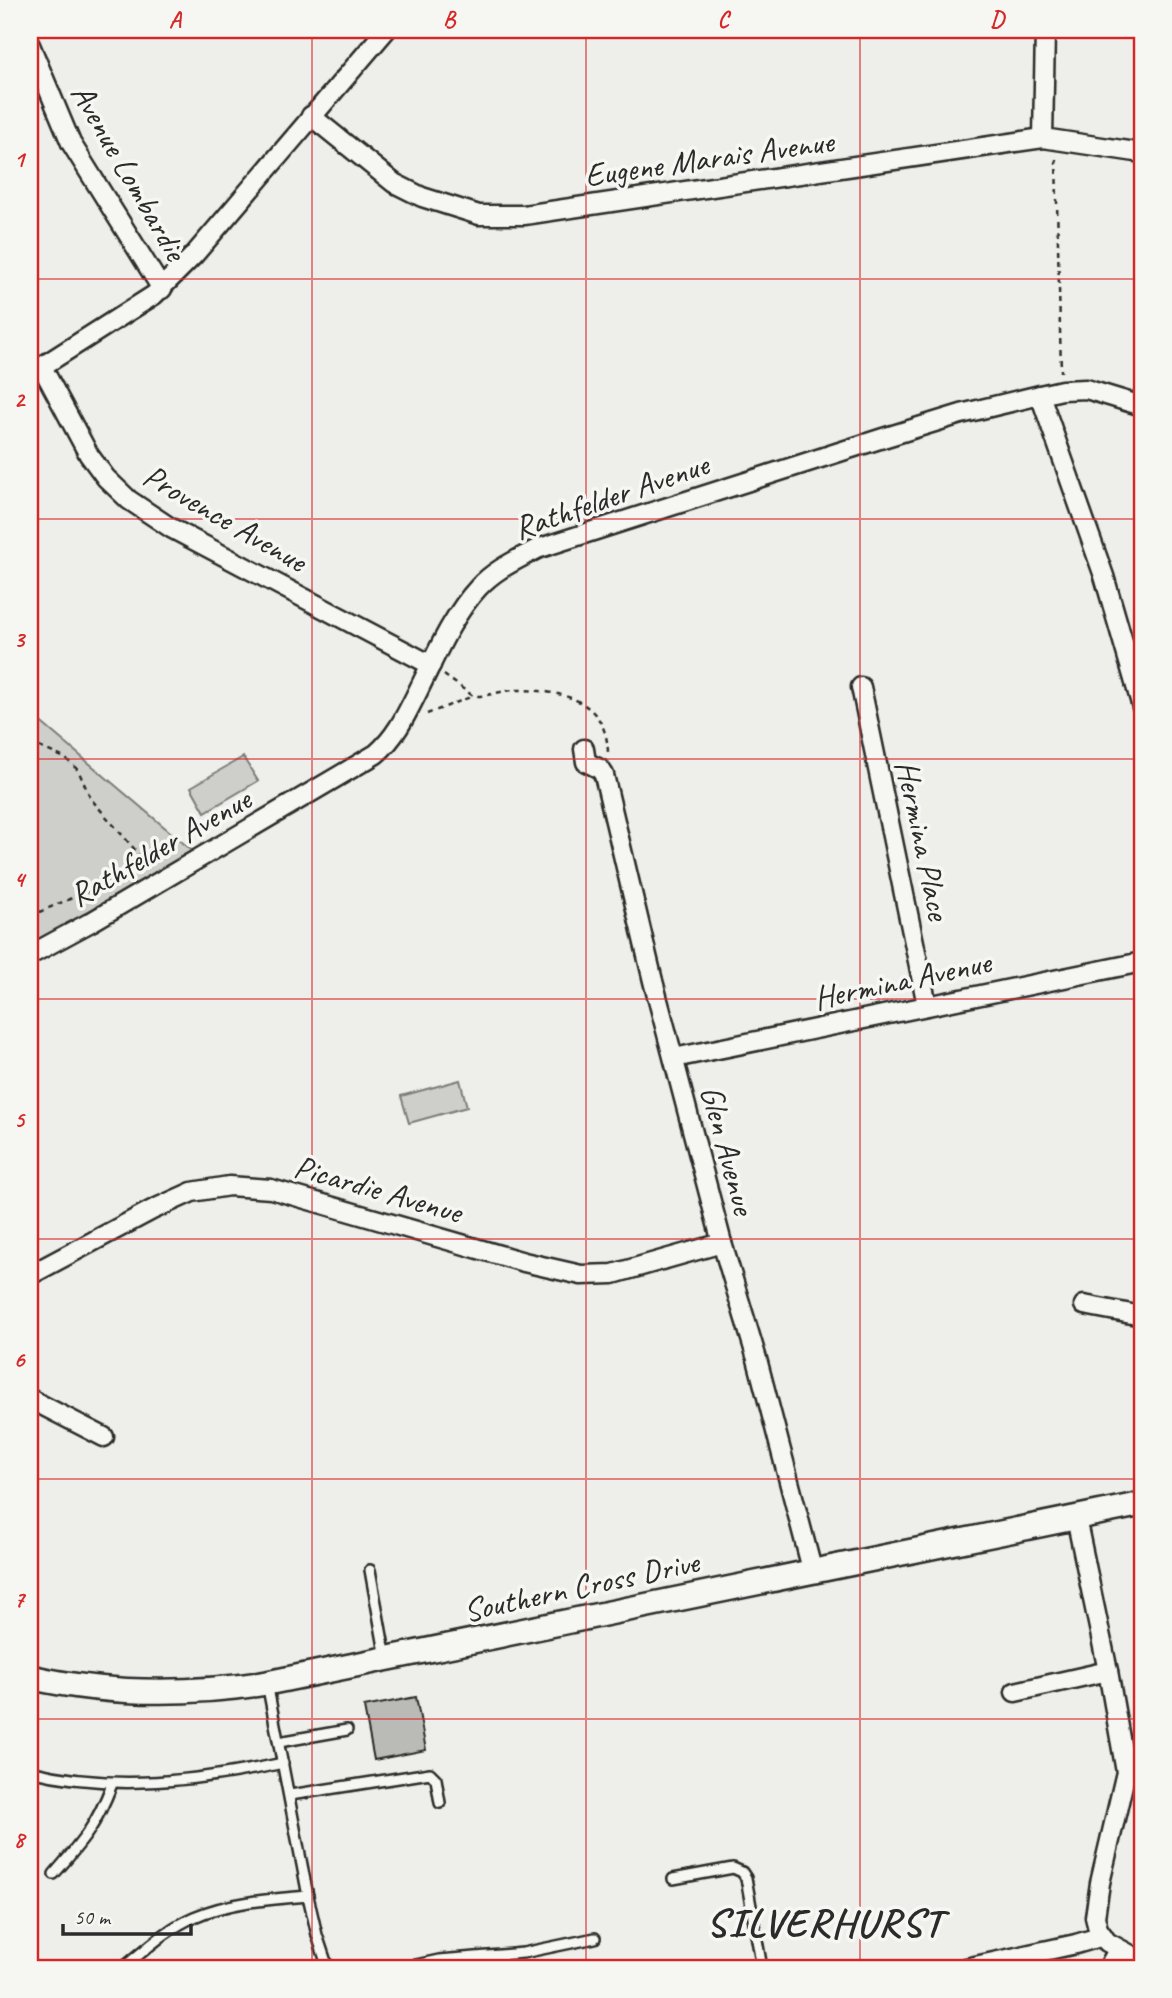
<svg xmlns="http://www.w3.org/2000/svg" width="1172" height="1998" font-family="Caveat,sans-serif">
<rect width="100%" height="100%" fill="#eeeeea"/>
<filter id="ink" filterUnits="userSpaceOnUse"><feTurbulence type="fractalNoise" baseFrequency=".0143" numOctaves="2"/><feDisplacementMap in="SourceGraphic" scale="14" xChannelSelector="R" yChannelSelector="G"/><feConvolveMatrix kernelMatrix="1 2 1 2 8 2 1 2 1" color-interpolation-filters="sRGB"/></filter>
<g filter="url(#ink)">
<!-- green -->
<g fill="#cececa" stroke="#7c7c7a" stroke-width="2">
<path d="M30,713L189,848L198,859L30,955Z"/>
<path d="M243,757L258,781L205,812L191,787Z"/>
<path d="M460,1080L467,1107L409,1123L401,1096Z"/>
</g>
<!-- building -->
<path fill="#babab7" stroke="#2b2b2b" stroke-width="2" d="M416,1697L426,1750L374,1760L364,1707Z"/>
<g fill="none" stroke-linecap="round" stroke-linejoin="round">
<defs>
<g id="service">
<path d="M370,1570L386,1658"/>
<path d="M267,1683L308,1896L317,1935L328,1968"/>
<path d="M279,1742L347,1730"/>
<path d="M30,1771C113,1792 200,1781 283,1763"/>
<path d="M290,1795L430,1773L436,1779L440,1803"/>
<path d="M54,1874C83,1841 96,1826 112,1784"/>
<path d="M673,1879L733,1868L742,1872L746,1878L762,1968"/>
<path d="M123,1968C145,1950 168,1928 194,1917C229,1902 270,1899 308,1896"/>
<path d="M402,1968L439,1960L523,1953L595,1938"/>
</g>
<g id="minor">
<path d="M30,45L71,143L162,289"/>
<path d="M311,116L394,183L422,197L479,215H524L1043,138L1142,153"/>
<path d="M1043,138L1045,30"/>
<path d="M42,367L89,455L106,478L129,500L171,528L431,665"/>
<path d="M30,374L154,295L194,255L386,30"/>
<path d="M1040,395L1104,576L1142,707"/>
<path d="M861,687L927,1005"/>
<path d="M584,749L586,762L600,769L604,775L653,981L722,1243L757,1359L813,1573"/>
<path d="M30,955L91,922L376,754C396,737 406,715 418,691C435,657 452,616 478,588C494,570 516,560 537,549L883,438L961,414L1040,395L1062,390L1086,389L1142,406"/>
<path d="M674,1058L1142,962"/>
<path d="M30,1275L152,1210L192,1192L229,1186L271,1189L524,1262L581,1275L613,1274L722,1243"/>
<path d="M1084,1305L1142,1316"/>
<path d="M30,1399L104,1437"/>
<path d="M1076,1518L1108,1671L1126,1772L1100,1883L1095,1917L1098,1929L1107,1942L1142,1961"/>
<path d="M1015,1692L1108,1671"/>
<path d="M966,1968L1076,1944L1103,1936"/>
<path d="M1108,1968L1118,1950"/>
</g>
<path id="tertiary" d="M30,1677C108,1695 188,1695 267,1683L1142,1504"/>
</defs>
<!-- service casing -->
<use href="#service" stroke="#2b2b2b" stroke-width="14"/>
<!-- minor casing -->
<use href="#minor" stroke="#2b2b2b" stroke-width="23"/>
<!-- tertiary casing -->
<use href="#tertiary" stroke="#2b2b2b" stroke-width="28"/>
<!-- path -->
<g stroke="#2b2b2b" stroke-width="2.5" stroke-dasharray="5 5" stroke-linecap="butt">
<path d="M1056,159L1061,372"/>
<path d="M444,675L473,696C488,697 501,690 516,690C562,690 608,700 608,755"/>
<path d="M427,714L473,696"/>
<path d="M30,743L65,758L78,770L91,799L150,867"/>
<path d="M30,916L149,865"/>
</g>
<!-- service -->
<use href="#service" stroke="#f6f6f2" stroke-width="9"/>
<!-- minor -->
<use href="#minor" stroke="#f6f6f2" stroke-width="18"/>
<!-- tertiary -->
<use href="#tertiary" stroke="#f6f6f2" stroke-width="23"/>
</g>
</g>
<!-- grid -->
<path fill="none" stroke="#d62828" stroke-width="2" stroke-opacity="0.55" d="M312,30V1968M586,30V1968M860,30V1968M30,279H1142M30,519H1142M30,759H1142M30,999H1142M30,1239H1142M30,1479H1142M30,1719H1142"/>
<g text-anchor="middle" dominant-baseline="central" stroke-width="7" stroke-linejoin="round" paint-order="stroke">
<!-- street labels -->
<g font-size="33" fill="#2b2b2b" stroke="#f6f6f2">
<text transform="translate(709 158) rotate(-8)">Eugene Marais Avenue</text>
<text transform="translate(129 172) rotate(60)">Avenue Lombardie</text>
<text transform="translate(611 496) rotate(-19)">Rathfelder Avenue</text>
<text transform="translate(225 518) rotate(30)">Provence Avenue</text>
<text transform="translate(923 840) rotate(78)">Hermina Place</text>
<text transform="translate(160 847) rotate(-30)">Rathfelder Avenue</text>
<text transform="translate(902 980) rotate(-12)">Hermina Avenue</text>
<text transform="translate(728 1150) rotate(75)">Glen Avenue</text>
<text transform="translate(378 1189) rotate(16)">Picardie Avenue</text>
<text transform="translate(581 1586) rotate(-12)">Southern Cross Drive</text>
</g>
<!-- district labels -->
<g font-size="40" font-weight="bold" letter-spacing="2" fill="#2b2b2b" stroke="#f6f6f2">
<text x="825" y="1923">SILVERHURST</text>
</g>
</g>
<!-- margin -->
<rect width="1172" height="1998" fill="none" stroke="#f6f6f2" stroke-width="77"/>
<!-- scale -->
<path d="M63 1924v10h128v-10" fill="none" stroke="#2b2b2b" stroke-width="3.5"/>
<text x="74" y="1924" font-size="21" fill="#2b2b2b" stroke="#f6f6f2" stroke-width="5" paint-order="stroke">50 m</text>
<rect x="38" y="38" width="1096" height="1922" fill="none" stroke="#d62828" stroke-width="2.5"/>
<g font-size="23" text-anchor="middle" font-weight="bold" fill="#d62828">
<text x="175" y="27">A</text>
<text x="449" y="27">B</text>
<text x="723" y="27">C</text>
<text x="997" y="27">D</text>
<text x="19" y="167">1</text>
<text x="19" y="407">2</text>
<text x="19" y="647">3</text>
<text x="19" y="887">4</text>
<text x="19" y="1127">5</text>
<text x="19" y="1367">6</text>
<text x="19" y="1607">7</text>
<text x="19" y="1847">8</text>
</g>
</svg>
